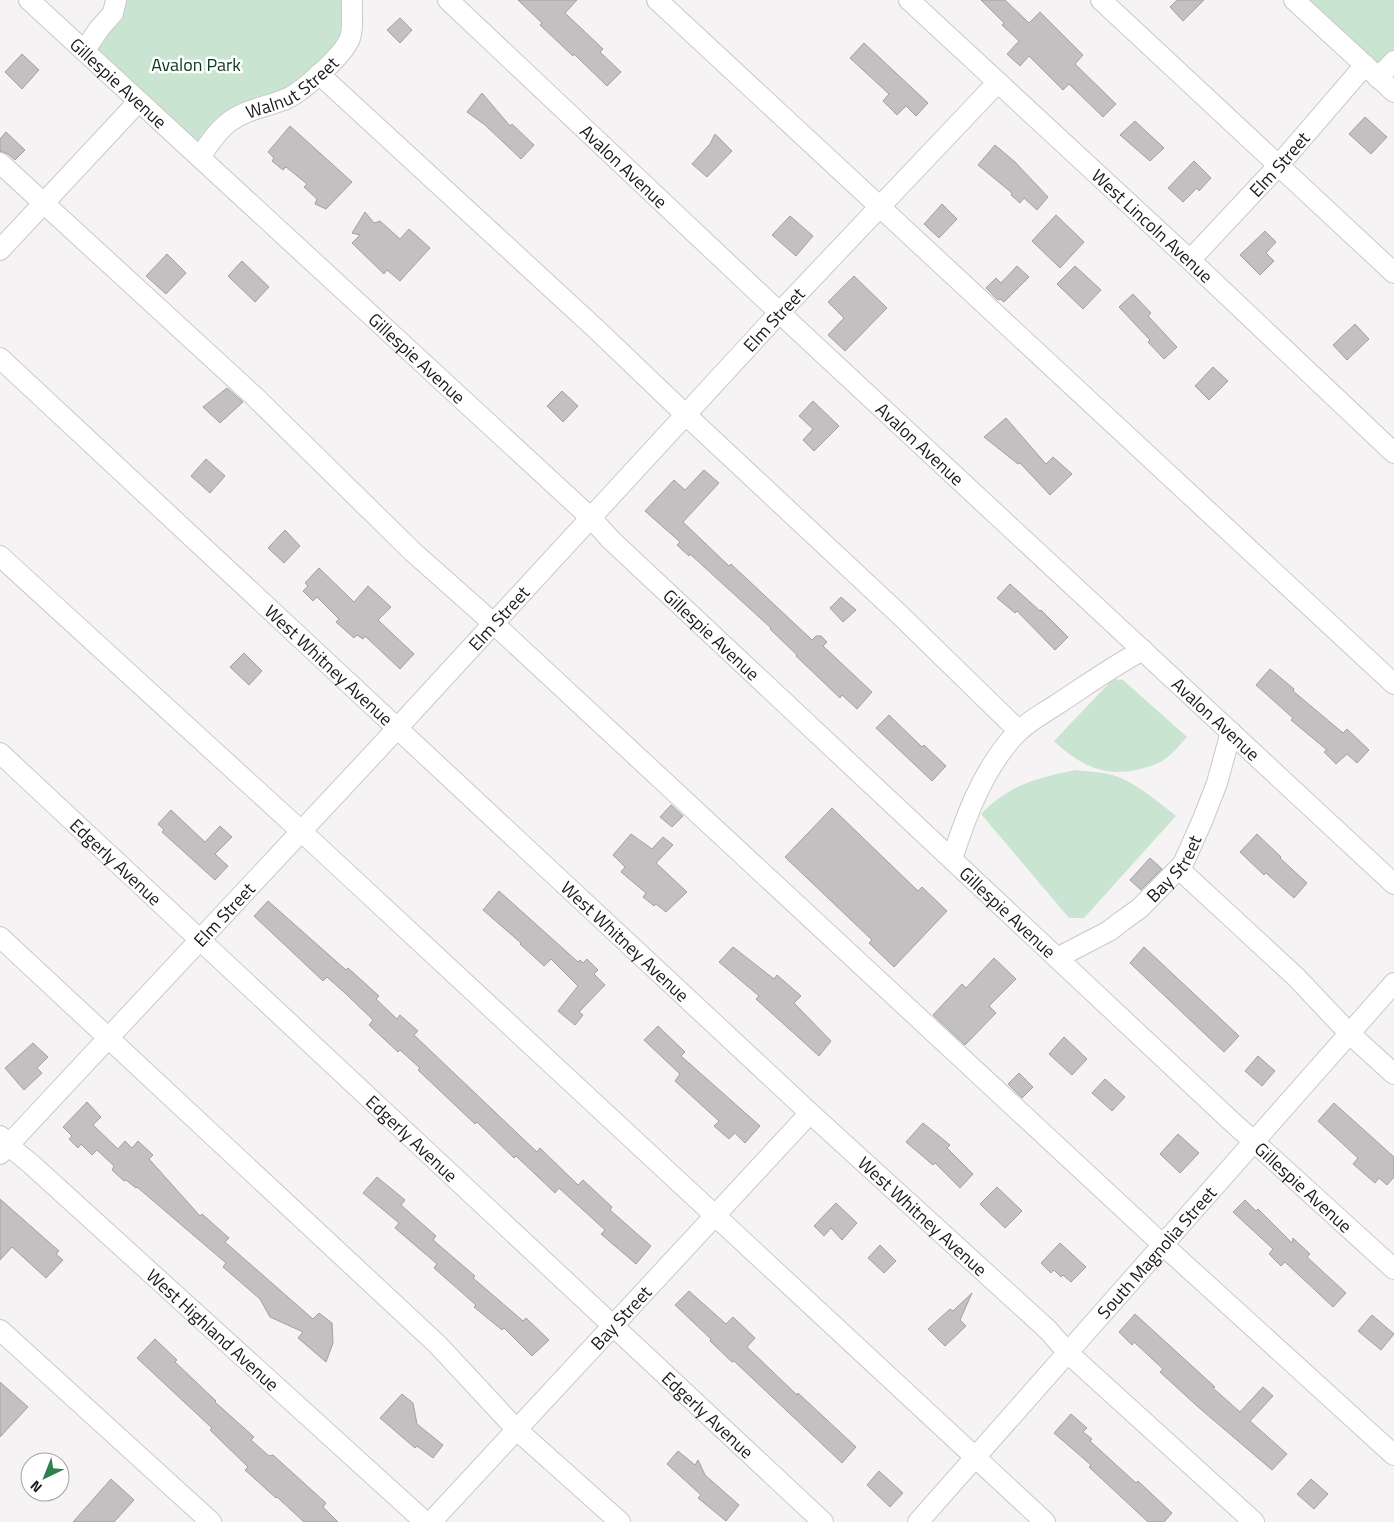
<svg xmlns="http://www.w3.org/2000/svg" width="1394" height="1522" font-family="'Titillium Web',sans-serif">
<rect width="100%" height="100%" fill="#f6f3f4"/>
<!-- green -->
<g fill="#c9e5d1">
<path d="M119,0H350L349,29L306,83L249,108L200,154L87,50Z"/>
<path d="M1301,0H1394V54L1378,70Z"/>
<path d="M1113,679L1123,680L1187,737C1180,745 1173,753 1165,759C1158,764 1149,767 1140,769C1105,778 1079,765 1054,741Z"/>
<path d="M1075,770C1092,772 1110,772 1125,780C1143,789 1160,803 1176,816L1084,918H1069L981,814C1011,784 1034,779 1075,770Z"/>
</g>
<!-- building -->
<g fill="#c3c0c1" stroke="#a3a0a1">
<path d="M518,0H577L565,13L603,49L600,52L621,72L607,86L574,54L573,56L540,25L542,23Z"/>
<path d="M981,0H1005L1029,23L1040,12L1083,55L1075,64L1116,104L1103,117L1069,84L1063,90L1029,56L1020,66L1007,54L1019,41L1002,25L1004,23Z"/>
<path d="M1177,0H1204L1183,21L1170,7Z"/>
<path d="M400,18L412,30L400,43L387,30Z"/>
<path d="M864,43L928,103L916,116L906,106L897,115L883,101L889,94L850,58Z"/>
<path d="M22,54L39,70L22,89L5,72Z"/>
<path d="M482,93L510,126L512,124L534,145L521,159L485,125L467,112Z"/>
<path d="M1365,117L1387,137L1371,154L1349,134Z"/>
<path d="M1135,121L1164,148L1150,161L1120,135Z"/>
<path d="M290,126L352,182L326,209L315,204L317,199L304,187L307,184L286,167L283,170L272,161L274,158L268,152Z"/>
<path d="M6,132L25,150L15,160L8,154L0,151V139Z"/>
<path d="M715,134L732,151L707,177L692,164L710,144Z"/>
<path d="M995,145L1015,162L1048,197L1037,210L1024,198L1020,203L1011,195L1012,193L978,165Z"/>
<path d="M1194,161L1211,178L1199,191L1197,188L1183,202L1168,188Z"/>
<path d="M942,204L957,219L939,238L924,224Z"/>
<path d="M365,212L374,223L380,221L400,239L409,229L430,248L400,281L387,270L384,274L352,243L360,235L352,233Z"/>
<path d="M1056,215L1084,242L1060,268L1032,241Z"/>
<path d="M790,216L813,236L796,256L772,235Z"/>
<path d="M1265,231L1276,242L1266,253L1274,261L1260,275L1240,255Z"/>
<path d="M167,254L186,273L166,294L146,276Z"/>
<path d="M242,261L269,287L255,302L228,276Z"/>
<path d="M1017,266L1029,277L1004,302L1000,299L998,300L986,288L996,278L1001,283Z"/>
<path d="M1075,266L1101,290L1083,309L1057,284Z"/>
<path d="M854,276L887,308L845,351L828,335L844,318L828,302Z"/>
<path d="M1133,294L1151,313L1148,316L1177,347L1164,359L1148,342L1150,340L1119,307Z"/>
<path d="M1355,324L1369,339L1347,360L1333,345Z"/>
<path d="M1213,367L1228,381L1209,400L1195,386Z"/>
<path d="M227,388L243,402L220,423L203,407Z"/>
<path d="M562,391L578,406L563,422L547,406Z"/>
<path d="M813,401L839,426L814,451L803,440L813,429L799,416Z"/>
<path d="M1006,418L1046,464L1053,457L1072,474L1050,495L1020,463L1018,464L984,437Z"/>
<path d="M206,459L225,476L210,493L191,476Z"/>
<path d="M704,470L719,483L683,522L729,566L731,564L812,640L816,636H821L827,642L823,646L872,692L857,709L842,695L840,698L796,656L797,655L770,629L771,628L690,554L689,556L677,545L680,542L645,511L674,480L685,490Z"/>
<path d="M285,530L300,546L284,563L268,548Z"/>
<path d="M319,568L354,602L368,586L391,607L378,620L414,654L400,669L365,636L363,639L357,635L354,638L336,622L339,619L317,597L313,601L303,591L308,586L305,583Z"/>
<path d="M1010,584L1040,611L1041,610L1068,637L1055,650L1017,611L1015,613L997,598Z"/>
<path d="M841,597L856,610L843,622L830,608Z"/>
<path d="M244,653L262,671L249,685L230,667Z"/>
<path d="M1270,669L1294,689L1293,691L1343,733L1347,729L1369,750L1357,763L1347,754L1336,764L1324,752L1327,750L1291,720L1293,718L1256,685Z"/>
<path d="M889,715L922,747L924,745L946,766L932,781L876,728Z"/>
<path d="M671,805L683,816L672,827L660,817Z"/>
<path d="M832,808L918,891L922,887L947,911L894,967L869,943L872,940L785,857Z"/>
<path d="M171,810L205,842L220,826L232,837L215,854L228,866L215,880L162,832L164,830L158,824Z"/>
<path d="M631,834L652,849L663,837L673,845L656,863L687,892L666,912L656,904L654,906L643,897L646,893L621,872L625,867L613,855Z"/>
<path d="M1257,834L1281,857L1280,858L1307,883L1294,898L1266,873L1264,875L1240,852Z"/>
<path d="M1150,858L1162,869L1141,890L1130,880Z"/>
<path d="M499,891L578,962L580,960L583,963L587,959L598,970L594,974L605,985L579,1012L583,1015L575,1025L558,1011L578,986L551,959L544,966L520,944L521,943L483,910Z"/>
<path d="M268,901L346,970L348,968L379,996L376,999L397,1019L400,1015L418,1031L414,1035L537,1152L540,1148L578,1185L583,1180L612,1207L610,1210L651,1246L636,1264L601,1234L605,1230L559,1188L555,1193L516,1156L514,1158L477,1122L475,1124L418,1070L420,1068L400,1050L398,1052L369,1025L373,1020L346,994L327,977L323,981L254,916Z"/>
<path d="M733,947L774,979L777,975L801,996L794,1003L831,1041L819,1056L756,999L759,996L719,962Z"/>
<path d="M1144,947L1239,1036L1224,1052L1130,963Z"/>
<path d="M994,958L1016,979L989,1006L996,1013L965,1045L933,1015L962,984L966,988Z"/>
<path d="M658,1026L685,1052L681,1056L760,1126L745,1143L735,1133L729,1139L714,1126L719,1121L675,1081L680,1074L644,1040Z"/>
<path d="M1064,1037L1087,1059L1072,1075L1049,1054Z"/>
<path d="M33,1043L48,1057L37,1068L42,1073L24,1090L5,1068Z"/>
<path d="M1258,1056L1275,1071L1262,1086L1245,1071Z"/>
<path d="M1019,1073L1033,1087L1022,1098L1008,1084Z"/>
<path d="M1105,1079L1125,1097L1112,1111L1092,1093Z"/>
<path d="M87,1102L101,1117L93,1125L118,1149L125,1141L132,1148L138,1141L153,1155L149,1159L200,1216L202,1214L229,1238L225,1242L313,1319L319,1313L332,1323L333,1343L326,1362L298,1338L303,1332L270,1317L260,1299L223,1267L226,1263L137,1187L136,1188L126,1180L124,1181L112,1170L114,1166L97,1150L92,1155L81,1144L78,1148L69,1139L72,1136L63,1127Z"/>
<path d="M1334,1103L1394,1157V1177L1387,1185L1379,1178L1375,1183L1353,1164L1358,1158L1318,1121Z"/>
<path d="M923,1123L950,1145L947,1148L973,1174L960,1188L935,1163L933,1165L906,1142Z"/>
<path d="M1178,1134L1199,1153L1180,1173L1160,1154Z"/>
<path d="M377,1177L405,1200L401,1205L436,1236L433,1240L475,1276L473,1278L523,1321L526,1318L549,1340L532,1356L504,1328L502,1330L474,1307L476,1305L434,1268L437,1264L395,1228L399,1223L363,1193Z"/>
<path d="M997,1187L1022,1211L1005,1228L980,1204Z"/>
<path d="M0,1199L59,1251L56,1254L63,1260L46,1278L12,1247L0,1260Z"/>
<path d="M1245,1200L1256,1211L1258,1209L1292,1243L1293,1238L1310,1254L1307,1257L1346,1293L1333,1307L1285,1262L1281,1266L1269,1254L1273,1249L1233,1212Z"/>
<path d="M836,1203L857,1223L842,1240L831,1228L824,1236L814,1226Z"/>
<path d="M1060,1243L1086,1267L1071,1282L1063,1275L1061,1277L1054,1270L1051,1273L1041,1263Z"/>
<path d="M880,1245L896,1261L884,1273L868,1258Z"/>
<path d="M689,1291L726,1324L733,1317L755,1338L747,1347L797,1395L798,1393L856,1447L842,1463L734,1361L732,1362L710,1341L711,1339L675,1305Z"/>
<path d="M972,1293L960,1320L966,1326L945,1346L928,1329L950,1309L953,1311Z"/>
<path d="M1135,1314L1215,1387L1213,1388L1240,1412L1263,1387L1273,1396L1250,1421L1287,1454L1272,1470L1197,1406L1160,1372L1163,1369L1134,1342L1132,1345L1119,1332Z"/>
<path d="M1372,1315L1394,1334L1381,1350L1358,1331Z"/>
<path d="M155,1339L177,1360L175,1362L216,1401L215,1402L254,1437L251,1440L269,1456L273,1455L326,1503L323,1507L338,1522H304L277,1497L276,1498L245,1470L248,1467L210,1430L212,1428L137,1358Z"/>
<path d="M0,1382L28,1407L0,1437Z"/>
<path d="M402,1394L413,1403L417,1424L443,1445L433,1458L417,1446L415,1448L380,1418Z"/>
<path d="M1071,1414L1087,1428L1083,1432L1092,1439L1090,1441L1136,1483L1138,1481L1172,1513L1164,1522H1148L1089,1467L1091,1465L1054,1433Z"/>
<path d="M678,1451L695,1465L698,1460L705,1475L739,1505L726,1521L698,1498L701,1495L667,1464Z"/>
<path d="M879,1471L903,1493L890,1507L867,1485Z"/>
<path d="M111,1479L134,1500L114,1522H73Z"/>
<path d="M1311,1479L1328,1494L1314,1509L1297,1494Z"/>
</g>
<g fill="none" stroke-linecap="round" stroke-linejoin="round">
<defs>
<g id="minor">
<path id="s1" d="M29,0L591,518L611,540L1230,1120L1394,1269"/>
<path id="s2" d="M448,0L799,331L1394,884"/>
<path d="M657,0L1394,684"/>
<path id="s3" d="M909,0L1190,260L1394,453"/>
<path d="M1101,0L1394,273"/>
<path d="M1294,0L1394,92"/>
<path d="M84,51L99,29L113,13L116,0"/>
<path d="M319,74L595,328L686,415L900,615L1019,731"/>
<path d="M1378,78L1394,61"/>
<path id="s4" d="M200,157C208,145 217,131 229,122C246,109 267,107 286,99C302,92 344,55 350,38C354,26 351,13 352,0"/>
<path d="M0,163L255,397L413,552L493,623L1162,1244L1394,1455"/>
<path d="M0,250L139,101"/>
<path id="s5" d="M1190,260L1278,166L1365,65"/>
<path id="s6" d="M0,358L810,1113L1048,1330L1068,1353L1254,1522"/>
<path d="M0,556L301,831L1045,1522"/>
<path id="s7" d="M0,753L823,1522"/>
<path d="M952,859C966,816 982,772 1013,737C1025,723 1041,715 1056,705C1085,686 1113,666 1143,650"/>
<path d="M1179,869L1296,977L1349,1033L1394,1074"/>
<path d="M0,937L438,1345L517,1430L620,1522"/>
<path id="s8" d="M1057,958L1109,931L1122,921L1140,908L1183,864L1203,819L1217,783L1231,732"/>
<path id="s9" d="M0,1136L9,1146L31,1164L425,1522"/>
<path id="s10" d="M0,1154L379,748L780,312L998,82"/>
<path d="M0,1330L211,1522"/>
<path id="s11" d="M431,1522L810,1113"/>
<path id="s12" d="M918,1522L1394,983"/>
</g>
</defs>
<!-- minor casing -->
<use href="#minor" stroke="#ccc8c9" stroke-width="22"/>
<!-- minor -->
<use href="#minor" stroke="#fff" stroke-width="20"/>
</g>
<g text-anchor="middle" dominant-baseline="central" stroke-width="5" stroke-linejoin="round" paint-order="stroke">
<!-- park labels -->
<g font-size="18" fill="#08381e" stroke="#fff">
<text x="196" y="64">Avalon Park</text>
</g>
<!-- street labels -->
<g font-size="18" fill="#1b191a" stroke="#fff">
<text stroke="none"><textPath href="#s1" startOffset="122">Gillespie Avenue</textPath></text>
<text stroke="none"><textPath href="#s4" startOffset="118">Walnut Street</textPath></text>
<text stroke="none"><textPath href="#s5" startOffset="131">Elm Street</textPath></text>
<text stroke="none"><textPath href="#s2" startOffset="242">Avalon Avenue</textPath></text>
<text stroke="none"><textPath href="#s3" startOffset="332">West Lincoln Avenue</textPath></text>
<text stroke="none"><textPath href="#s10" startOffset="1138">Elm Street</textPath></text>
<text stroke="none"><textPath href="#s1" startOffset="528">Gillespie Avenue</textPath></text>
<text stroke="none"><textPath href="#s2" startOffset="648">Avalon Avenue</textPath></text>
<text stroke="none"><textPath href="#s10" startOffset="732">Elm Street</textPath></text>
<text stroke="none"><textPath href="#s1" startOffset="932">Gillespie Avenue</textPath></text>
<text stroke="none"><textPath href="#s6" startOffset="450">West Whitney Avenue</textPath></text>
<text stroke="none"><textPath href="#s2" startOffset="1052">Avalon Avenue</textPath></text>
<text stroke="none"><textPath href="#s7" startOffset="159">Edgerly Avenue</textPath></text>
<text stroke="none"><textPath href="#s8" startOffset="150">Bay Street</textPath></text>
<text stroke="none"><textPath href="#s1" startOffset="1338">Gillespie Avenue</textPath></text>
<text stroke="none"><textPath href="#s10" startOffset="328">Elm Street</textPath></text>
<text stroke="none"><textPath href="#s6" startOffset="855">West Whitney Avenue</textPath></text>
<text stroke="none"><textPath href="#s7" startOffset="564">Edgerly Avenue</textPath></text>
<text stroke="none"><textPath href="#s1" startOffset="1742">Gillespie Avenue</textPath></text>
<text stroke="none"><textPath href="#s6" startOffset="1260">West Whitney Avenue</textPath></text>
<text stroke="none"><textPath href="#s12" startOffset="360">South Magnolia Street</textPath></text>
<text stroke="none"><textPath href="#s11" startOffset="279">Bay Street</textPath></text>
<text stroke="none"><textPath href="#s9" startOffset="288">West Highland Avenue</textPath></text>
<text stroke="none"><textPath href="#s7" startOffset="969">Edgerly Avenue</textPath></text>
</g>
</g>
<!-- north arrow -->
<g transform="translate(45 1477) rotate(223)"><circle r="24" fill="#ffffff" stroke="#a4a3a3"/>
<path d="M0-4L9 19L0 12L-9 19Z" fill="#2e7f4f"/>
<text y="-8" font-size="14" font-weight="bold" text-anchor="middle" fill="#1b191a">N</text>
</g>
</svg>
